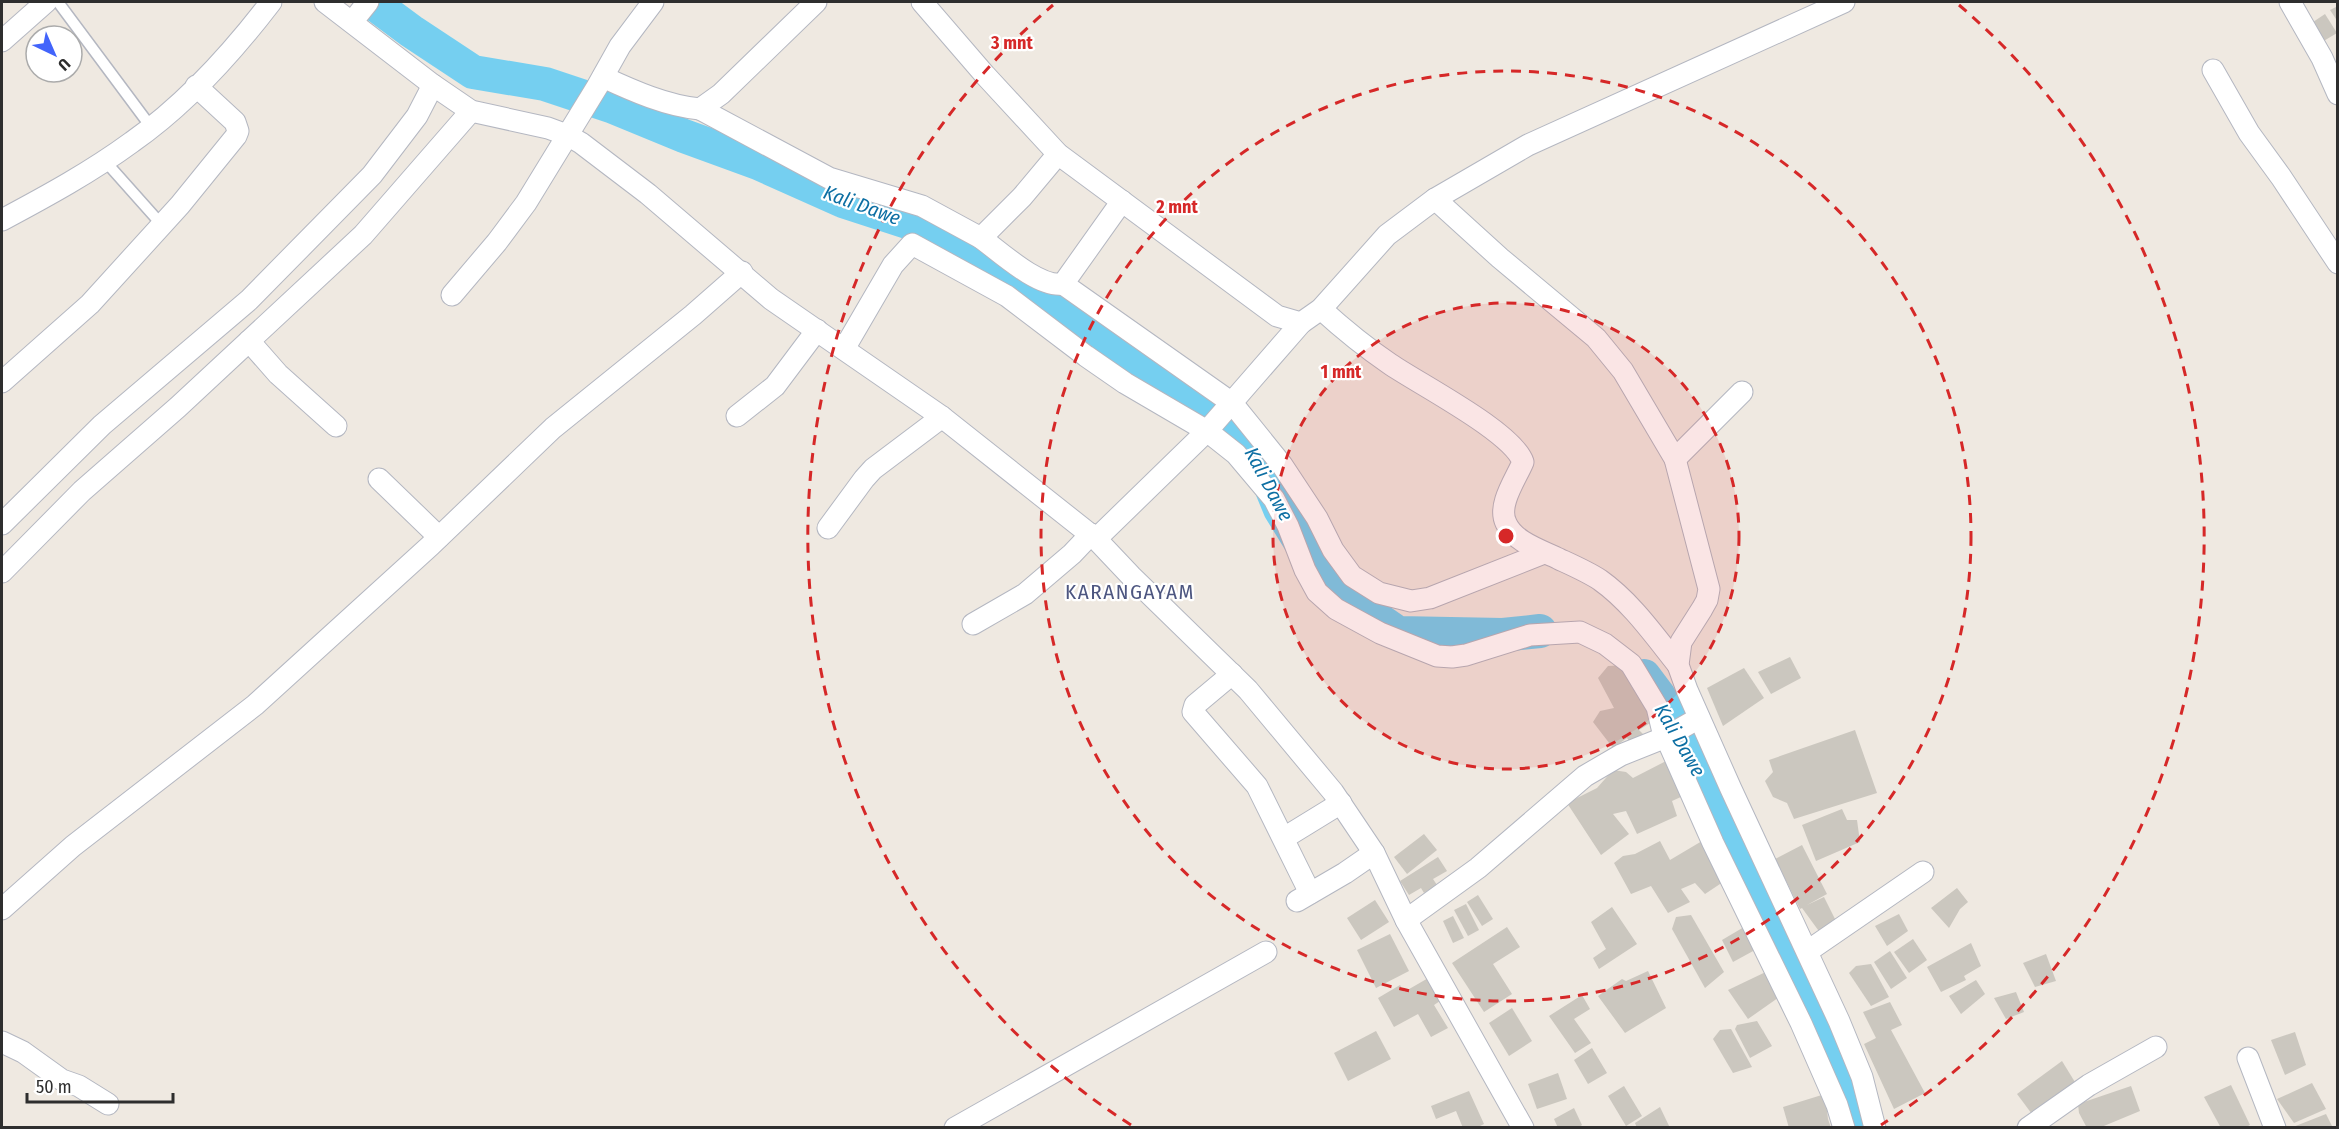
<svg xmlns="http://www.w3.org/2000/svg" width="2339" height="1129" font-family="'Fira Sans Condensed',sans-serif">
<rect width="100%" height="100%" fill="#efe9e1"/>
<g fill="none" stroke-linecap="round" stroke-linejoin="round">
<!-- river -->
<g stroke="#75cff0" stroke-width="34">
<path d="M372,2L411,31L473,72L545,84L611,106L684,136L758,163L843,201L923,227L993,262L1087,329L1220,410L1257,453L1280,509L1320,574L1356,604L1398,633L1503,635L1540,631"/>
<path d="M1644,676L1659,696L1684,739L1716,811L1826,1030L1852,1096L1857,1128"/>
</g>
</g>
<!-- building -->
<g fill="#cbc7bf">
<path d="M2338,6V22L2330,10Z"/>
<path d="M2325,14L2337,33L2322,42L2310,24Z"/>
<path d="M1790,657L1801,678L1771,694L1758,672Z"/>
<path d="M1627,665L1658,718L1639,730L1648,739L1632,745L1627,738L1613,748L1593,722L1600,711L1614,708L1598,678L1608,666Z"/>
<path d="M1744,668L1764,698L1723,726L1707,688Z"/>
<path d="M1855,730L1877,793L1794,819L1787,803L1773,797L1765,781L1773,772L1769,760Z"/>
<path d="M1668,760L1683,796L1672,801L1677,816L1637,834L1626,811L1613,814L1629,834L1601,855L1567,803L1597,788L1613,770L1626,772L1633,778Z"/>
<path d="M1842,809L1847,820H1857L1860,842L1816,861L1802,825Z"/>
<path d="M1424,834L1437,850L1407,874L1394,857Z"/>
<path d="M1660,841L1670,860L1702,841L1726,880L1705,894L1695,883L1681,889L1690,902L1668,913L1651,886L1631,894L1614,863L1623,856L1635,854Z"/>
<path d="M1802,845L1827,894L1807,905L1824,897L1837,923L1821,934L1802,908L1800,909L1775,859Z"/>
<path d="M1438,857L1447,871L1433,879L1437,885L1424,893L1421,888L1409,895L1400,881Z"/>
<path d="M1957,888L1968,902L1960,909L1949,928L1931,908Z"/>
<path d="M1478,895L1493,919L1482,926L1467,902Z"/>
<path d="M1375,900L1389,922L1361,940L1347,918Z"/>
<path d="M1466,904L1479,930L1468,936L1454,910Z"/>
<path d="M1612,907L1637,944L1599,969L1593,958L1606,949L1591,922Z"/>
<path d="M1899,914L1908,931L1887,946L1875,926Z"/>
<path d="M1691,915L1724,972L1705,988L1672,929L1676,917Z"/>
<path d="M1453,916L1464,938L1453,943L1443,921Z"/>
<path d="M1507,927L1520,947L1493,964L1512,994L1484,1012L1452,963Z"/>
<path d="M1744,927L1755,950L1733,962L1722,940Z"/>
<path d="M1390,934L1409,971L1376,988L1357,950Z"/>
<path d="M1913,939L1927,960L1909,973L1894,952Z"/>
<path d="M1971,943L1981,966L1964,976L1966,980L1941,992L1927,967Z"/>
<path d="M1890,951L1907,978L1891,989L1874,962Z"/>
<path d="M2046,954L2056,981L2035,987L2023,963Z"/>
<path d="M1871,964L1889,997L1871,1006L1849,973L1856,966Z"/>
<path d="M1772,969L1782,995L1748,1019L1728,990Z"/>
<path d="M1648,971L1666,1008L1625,1033L1598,996L1622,979L1626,981Z"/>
<path d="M1430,977L1443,999L1434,1005L1448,1028L1431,1037L1418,1014L1394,1027L1378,998L1400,985L1404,992Z"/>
<path d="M1976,980L1985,994L1961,1014L1949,996Z"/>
<path d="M2016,992L2024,1012L2006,1019L1994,998Z"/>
<path d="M1582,995L1590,1009L1574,1019L1591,1043L1575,1053L1549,1016Z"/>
<path d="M1890,1002L1902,1025L1891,1030L1925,1093L1894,1109L1864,1044L1876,1038L1863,1012Z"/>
<path d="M1512,1008L1532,1041L1509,1056L1489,1023Z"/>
<path d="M1757,1021L1772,1046L1750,1058L1735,1029L1737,1025Z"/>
<path d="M1731,1029L1752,1067L1733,1073L1713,1039L1720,1030Z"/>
<path d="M1376,1031L1391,1059L1348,1081L1334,1053Z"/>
<path d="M2295,1032L2306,1065L2285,1075L2271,1040Z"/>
<path d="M1592,1048L1607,1073L1588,1084L1574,1060Z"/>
<path d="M2062,1061L2078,1087L2035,1118L2017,1094Z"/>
<path d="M1558,1073L1567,1099L1537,1109L1528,1084Z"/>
<path d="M2312,1083L2326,1109L2294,1123L2277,1099Z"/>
<path d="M2231,1085L2250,1125L2244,1128H2221L2204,1097Z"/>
<path d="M1624,1086L1642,1116L1626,1126L1608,1096Z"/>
<path d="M2131,1086L2140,1111L2099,1128H2087L2079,1113L2078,1104Z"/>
<path d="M1469,1091L1484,1124L1476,1128H1463L1456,1111L1436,1119L1431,1106Z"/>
<path d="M1825,1094L1828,1119L1831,1128H1789L1783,1107Z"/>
<path d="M1660,1107L1670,1128H1637L1635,1123Z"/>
<path d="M1574,1108L1582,1125L1578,1128H1558L1554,1119Z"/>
<path d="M2326,1114L2333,1128H2293V1127Z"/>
</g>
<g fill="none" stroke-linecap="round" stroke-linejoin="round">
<defs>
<g id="lane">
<path d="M58,2L151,127"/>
<path d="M105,161L162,225"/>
</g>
<g id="street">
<path d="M325,2L433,85L471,111L548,128L567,135L581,143L648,194L771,299L942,417L1096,539L1131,576L1248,690L1333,792L1374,853L1406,920L1523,1128"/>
<path d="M922,2L985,75L1058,154L1277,316L1301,323L1321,309L1387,235L1435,199L1528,145L1844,2"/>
<path d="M2290,2L2322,58L2338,94"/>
<path d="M352,22L368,2"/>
<path d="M2,41L46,2"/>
<path d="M2213,70L2249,133L2281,177L2338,263"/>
<path d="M603,77C633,91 667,106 700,109L721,94L816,2"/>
<path d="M700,109L829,178L922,206L981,238L1022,197L1058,154"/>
<path d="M1435,199L1500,258L1596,338L1623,371L1675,459L1709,589L1707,600L1702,609L1681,642L1678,665L1687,690L1731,789L1839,1021L1862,1077L1875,1128"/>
<path d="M2,220C47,196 91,172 132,142C185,105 232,53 271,2"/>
<path d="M981,238C1000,252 1039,288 1063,284L1122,201"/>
<path d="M1063,284L1232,403L1282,465L1317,518L1333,550L1352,576L1379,593L1411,601L1430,598L1544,553"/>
<path d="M452,295L497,242L526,203L597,87L620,46L653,2"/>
<path d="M1321,309C1343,329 1365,347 1390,364C1419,384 1513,432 1523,462C1516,479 1497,505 1506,523C1514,542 1541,550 1559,559C1572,565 1588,572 1600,580C1631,602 1654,635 1678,665"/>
<path d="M249,341L278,374L336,426"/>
<path d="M844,349L893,265L912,244L1007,296L1086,356L1125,383L1207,431L1236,454L1274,499L1288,526L1305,570L1317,592L1336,609L1380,633L1437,656L1452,657L1466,655L1530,635L1580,632L1605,644L1631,664L1657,707L1662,728L1713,843L1801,1023L1837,1105L1844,1128"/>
<path d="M2,382L90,304L180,205L236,136L238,131L235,122L196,86"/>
<path d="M737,416L775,386L817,330"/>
<path d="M1675,459L1742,392"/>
<path d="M379,479L439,537"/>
<path d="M2,524L102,425L249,300L372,175L417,116L433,85"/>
<path d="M828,528L864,479L873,469L942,417"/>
<path d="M1096,539L1207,431L1301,323"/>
<path d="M2,572L82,491L178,407L363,235L471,111"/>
<path d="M973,624L1025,594L1072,554L1091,534"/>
<path d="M1232,674L1195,705L1193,712L1257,786L1310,893"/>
<path d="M1284,838L1341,803"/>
<path d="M1297,901L1345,873L1374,853"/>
<path d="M2,909L73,846L255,705L431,545L553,428L693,315L742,272"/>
<path d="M1406,920L1478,868L1585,776L1621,755L1666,737L1699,718"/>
<path d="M1808,951L1923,872"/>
<path d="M2,1042L23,1052L62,1080L79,1086L108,1104"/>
<path d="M2248,1058L2275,1128"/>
<path d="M955,1128L1266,952"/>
<path d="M2028,1128L2089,1085L2156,1047"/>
</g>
</defs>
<!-- lane casing -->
<use href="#lane" stroke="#b4b7c1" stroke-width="13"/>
<!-- street casing -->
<use href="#street" stroke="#b4b7c1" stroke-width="23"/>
<!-- lane -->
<use href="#lane" stroke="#fff" stroke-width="10"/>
<!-- street -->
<use href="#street" stroke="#fff" stroke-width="21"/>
</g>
<!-- distance rings -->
<circle cx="1506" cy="536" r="233" fill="#d62828" fill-opacity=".12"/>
<g fill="none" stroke="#d62828" stroke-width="3" stroke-dasharray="10 8">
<circle cx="1506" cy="536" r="233"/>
<circle cx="1506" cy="536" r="465"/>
<path d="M1131 1125A698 698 0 0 1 1053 5M1959 5A698 698 0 0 1 1881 1125"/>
</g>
<g text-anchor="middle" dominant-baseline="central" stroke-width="4.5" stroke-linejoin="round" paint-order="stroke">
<!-- water labels -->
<g font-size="20" font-style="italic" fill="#0d6fa3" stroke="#fff">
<text transform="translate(862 205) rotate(20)">Kali Dawe</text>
<text transform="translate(1269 484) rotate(62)">Kali Dawe</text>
<text transform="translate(1680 740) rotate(60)">Kali Dawe</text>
</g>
<!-- quarter labels -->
<g font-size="21" letter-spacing="1.5" fill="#4d5680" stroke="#fff">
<text x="1130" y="592">KARANGAYAM</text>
</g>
</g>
<circle cx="1506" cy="536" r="9" fill="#d62828" stroke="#fff" stroke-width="3"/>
<g font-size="18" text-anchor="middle" font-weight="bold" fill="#d62828" stroke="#fff" stroke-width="4.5" stroke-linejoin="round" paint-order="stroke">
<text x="1012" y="49">3 mnt</text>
<text x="1177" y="213">2 mnt</text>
<text x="1341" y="378">1 mnt</text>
</g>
<!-- border -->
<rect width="2339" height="1129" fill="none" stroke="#2e2e2e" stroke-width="6"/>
<!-- north arrow -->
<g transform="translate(54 54) rotate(136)"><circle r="28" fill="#ffffff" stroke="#ababab" stroke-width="1.5"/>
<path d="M0-4.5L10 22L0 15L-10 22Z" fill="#4264fb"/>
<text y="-9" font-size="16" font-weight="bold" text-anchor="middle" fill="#2e2e2e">U</text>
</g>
<!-- scale -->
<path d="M27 1093v9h146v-9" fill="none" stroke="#2e2e2e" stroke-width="3"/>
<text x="36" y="1093" font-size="18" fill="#2e2e2e" stroke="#ffffff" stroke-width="4.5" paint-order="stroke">50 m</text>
</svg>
